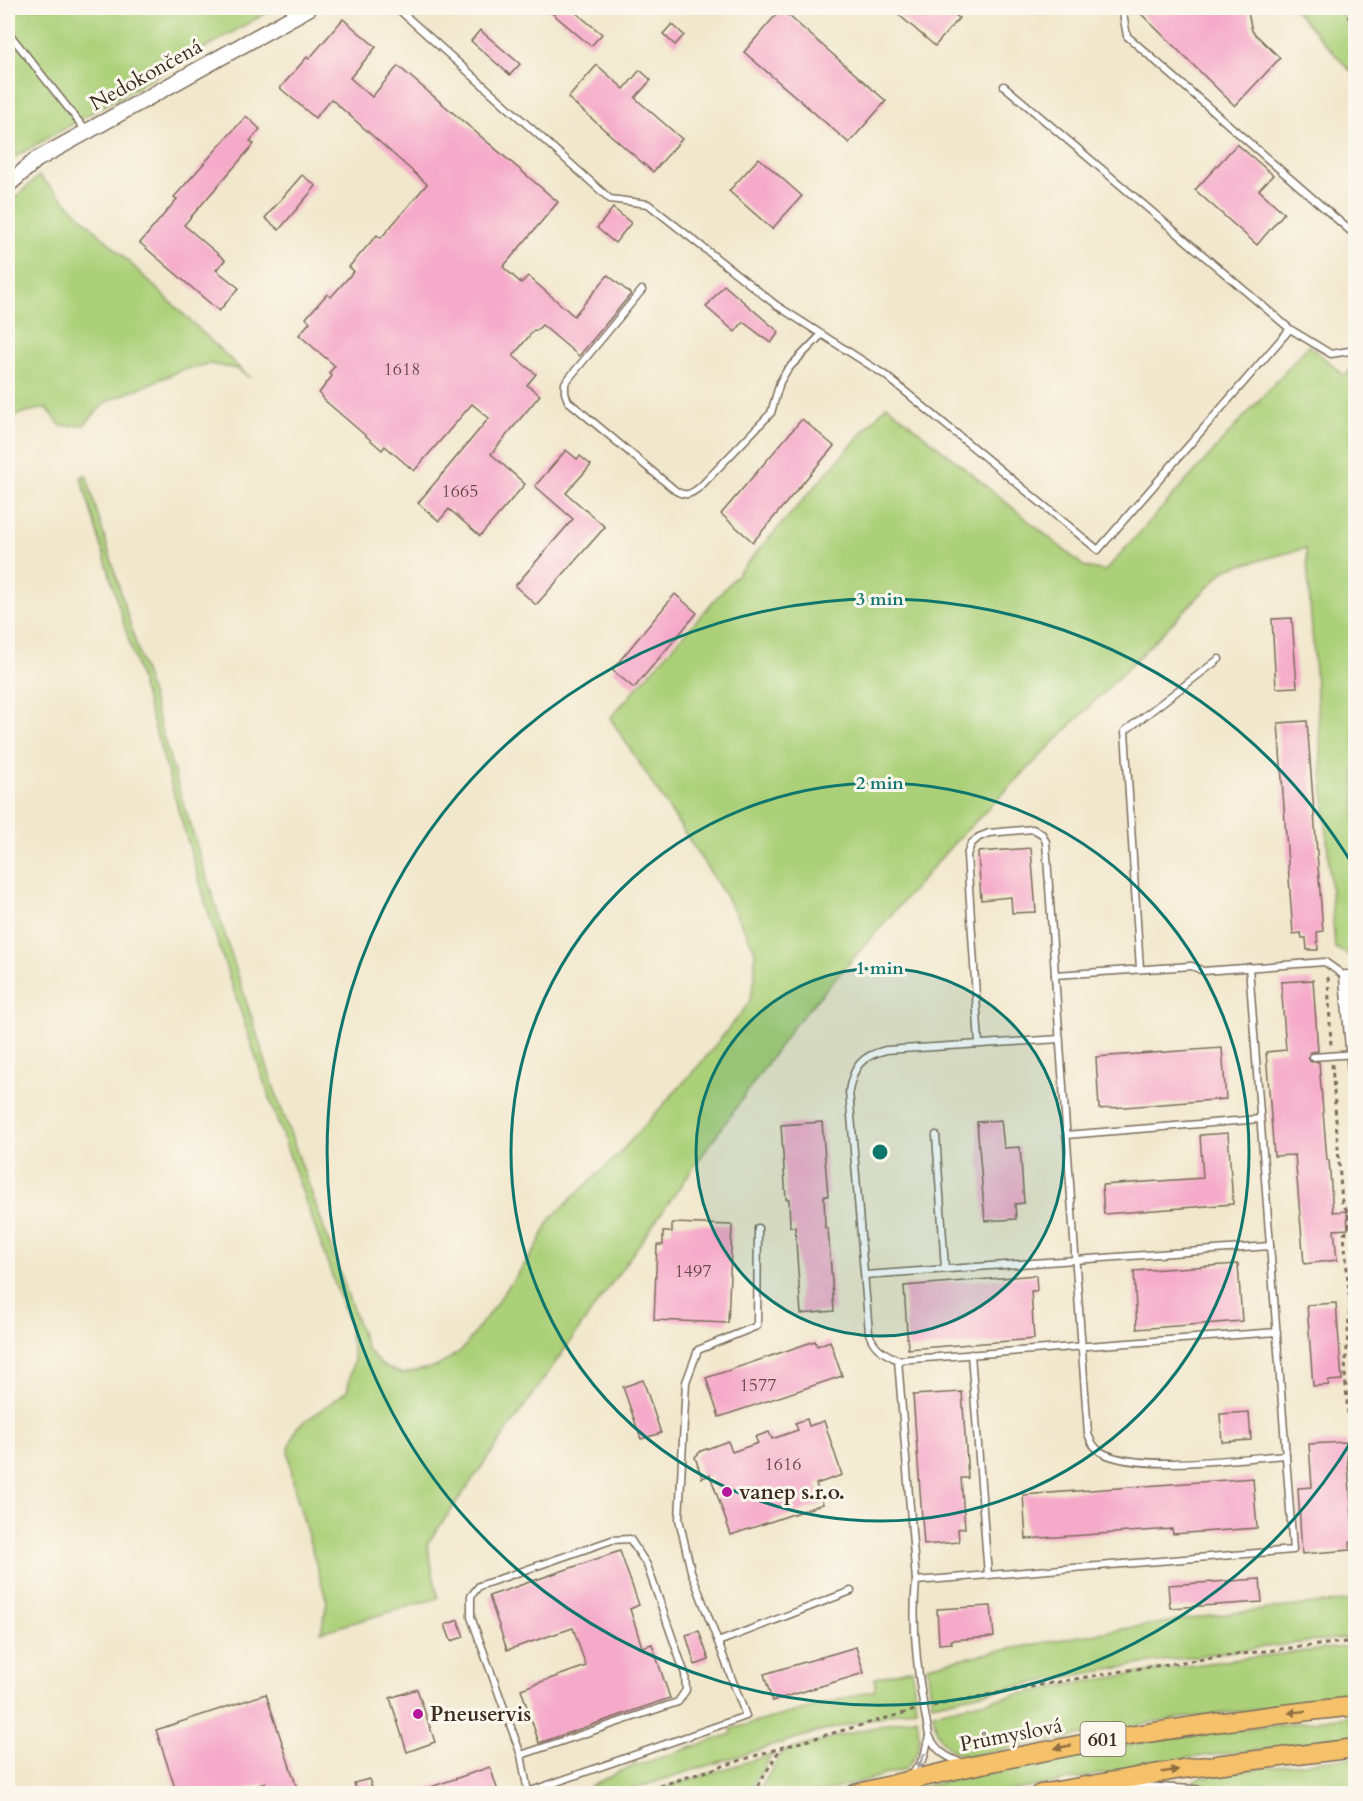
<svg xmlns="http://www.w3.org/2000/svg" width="1363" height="1801" font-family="Cardo,serif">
<rect width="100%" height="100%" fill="#fbf7ec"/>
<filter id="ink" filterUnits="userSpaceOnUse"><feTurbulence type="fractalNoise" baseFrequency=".0167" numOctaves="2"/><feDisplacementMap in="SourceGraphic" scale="12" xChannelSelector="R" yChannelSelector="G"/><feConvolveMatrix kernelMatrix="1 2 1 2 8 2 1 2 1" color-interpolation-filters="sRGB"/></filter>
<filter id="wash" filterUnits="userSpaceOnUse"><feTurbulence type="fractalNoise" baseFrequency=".008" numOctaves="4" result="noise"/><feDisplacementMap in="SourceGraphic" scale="24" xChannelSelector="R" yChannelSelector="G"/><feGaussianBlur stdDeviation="1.35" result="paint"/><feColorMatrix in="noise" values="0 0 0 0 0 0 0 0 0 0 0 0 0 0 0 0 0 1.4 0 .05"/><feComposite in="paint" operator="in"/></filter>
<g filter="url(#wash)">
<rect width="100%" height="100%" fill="#f1e7cc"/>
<!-- green -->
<g fill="#acd079" stroke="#747d4c" stroke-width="1.5">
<path d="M8,8H275L18,155L8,164Z"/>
<path d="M1293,8H1355V76Z"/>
<path d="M39,176L250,378L237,369L209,364L182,370L106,402L84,425L61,426L46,408L26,412L8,418V204Z"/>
<path d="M1309,345L1345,376L1355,364V962L1349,955L1335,948L1306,548L1226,569L954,843L793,1027L427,1544L438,1598L321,1632L327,1602L294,1487L288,1450L297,1427L347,1391L354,1359L348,1321L273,1109L214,931L81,477L86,475L178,786L225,935L273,1085L367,1349L381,1365L402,1374L438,1366L463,1349L535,1250L551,1218L615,1158L701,1063L749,1003L755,979V951L747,934L723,892L610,718L887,405L1085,567L1105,571Z"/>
<path d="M1355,1600V1637C1213,1651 1072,1673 932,1704L927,1666C1068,1635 1211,1613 1355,1600Z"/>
<path d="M1355,1646V1697L1167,1720L969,1756C944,1753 936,1736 933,1713C1072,1680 1213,1660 1355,1646Z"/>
<path d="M912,1669L916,1708L807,1735L619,1793H578L620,1771L732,1734L731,1729L875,1690V1678Z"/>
<path d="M1355,1716V1739L1188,1758L999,1793L891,1794L1045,1759L1165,1739Z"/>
<path d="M917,1717C920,1738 922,1754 905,1769L820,1793H758L782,1752L845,1734Z"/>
<path d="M772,1754L749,1793H647Z"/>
<path d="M1355,1757V1793H1229L1196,1785L1193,1781L1199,1778L1236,1771Z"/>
</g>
<g id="blocks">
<!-- building -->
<g fill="#f5aac9">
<path d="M546,8H570L602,34L591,46Z"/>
<path d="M891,8H947L959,18L935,46Z"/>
<path d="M1135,8H1247L1252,31L1280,58L1235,106Z"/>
<path d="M781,9L886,101L849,143L744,52Z"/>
<path d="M343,19L376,47L350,78L372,97L398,66L558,202L503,267L521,283L528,276L574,316L608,275L631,294L579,356L542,325L536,331L534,330L513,356L536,374L527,385L540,395L491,454L525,484L480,536L449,509L439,521L418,503L489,418L472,404L414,471L385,446L382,450L322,398L323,397L319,393L332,376L329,373L335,366L299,335L310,322L306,318L327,294L331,297L354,271L349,267L377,235L381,238L427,184L331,99L315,118L280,88L307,57L309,59Z"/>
<path d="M672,24L684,35L675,45L663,34Z"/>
<path d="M480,30L520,64L510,75L471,41Z"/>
<path d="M597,65L624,89L640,70L651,80L635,98L682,139L653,172L568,98Z"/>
<path d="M246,116L260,129L250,141L254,144L184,225L225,260L216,270L239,288L219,311L140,243L177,199L174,197Z"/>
<path d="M1237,144L1273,175L1259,190L1284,213L1257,245L1195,190Z"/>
<path d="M759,158L802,196L772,229L729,191Z"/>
<path d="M302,175L316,186L279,230L265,218Z"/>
<path d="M613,208L631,223L615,243L597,228Z"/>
<path d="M724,285L779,332L771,343L743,322L735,332L706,307Z"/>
<path d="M802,419L834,446L753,542L721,514Z"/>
<path d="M566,450L577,459L580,456L591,465L566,493L605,527L536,605L515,586L573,519L535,486Z"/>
<path d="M675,594L697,613L634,688L612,670Z"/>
<path d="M1292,618L1297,687L1276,688L1272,619Z"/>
<path d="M1307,721L1323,931L1317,932L1318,950H1307L1306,938H1302L1301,933L1293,934L1278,723Z"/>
<path d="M1031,848L1036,912L1012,913L1011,897L981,900L978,852Z"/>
<path d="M1313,980L1318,1051L1311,1052L1308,1058L1311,1062H1319L1327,1160H1329L1333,1212L1347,1211L1348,1229L1334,1230L1337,1260L1304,1264L1295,1155L1274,1156L1266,1052L1286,1050L1281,982Z"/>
<path d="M1222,1048L1226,1099L1099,1109L1096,1057Z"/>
<path d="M1001,1120L1004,1148L1020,1147L1024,1203L1015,1204L1016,1219L985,1221L977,1122Z"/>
<path d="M822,1122L828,1196H824L825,1228H828L834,1311L801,1314L795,1227H790L789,1199H786L781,1125Z"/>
<path d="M1228,1133L1233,1204L1104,1214L1102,1185L1203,1178L1200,1135Z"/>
<path d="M672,1223L732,1225L728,1323L654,1320L657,1245H663V1232H672Z"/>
<path d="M1238,1264L1242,1321L1137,1329L1134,1271Z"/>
<path d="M1036,1275L1037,1291H1031L1034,1339L908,1349L904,1286Z"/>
<path d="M1336,1303L1342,1380L1328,1381L1329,1385L1313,1386L1307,1305Z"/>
<path d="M815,1341L817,1346L830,1341L842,1376L719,1417L706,1378Z"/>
<path d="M643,1380L661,1433L641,1439L623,1387Z"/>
<path d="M962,1392L968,1478H961L965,1528L958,1529L959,1542L924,1545L913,1395Z"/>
<path d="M1249,1412L1251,1440L1222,1442L1220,1414Z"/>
<path d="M807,1419L809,1426L824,1421L842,1475L816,1484L823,1504L731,1535L710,1475L702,1478L695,1457L701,1451L728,1441L732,1452L758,1443L755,1437L769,1432L772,1439L798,1430L795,1423Z"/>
<path d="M1346,1442L1354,1541H1350V1550L1302,1554L1298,1488L1312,1487L1309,1444Z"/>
<path d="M1253,1478L1257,1528L1173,1534L1172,1529L1026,1539L1023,1495Z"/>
<path d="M620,1551L639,1605L630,1609L642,1647L652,1644L670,1698L539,1743L521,1689L586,1666L573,1628L507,1650L489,1596Z"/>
<path d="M1260,1579L1262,1602L1170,1608L1168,1585Z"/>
<path d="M991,1606L994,1637L951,1640L952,1643L939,1644L937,1609Z"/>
<path d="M458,1620L464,1637L451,1641L445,1625Z"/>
<path d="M699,1631L709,1660L695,1665L686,1635Z"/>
<path d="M856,1647L864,1673L772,1701L764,1674Z"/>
<path d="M417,1689L435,1742L407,1752L390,1698Z"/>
<path d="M266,1694L299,1794H268L265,1783L231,1794H177L156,1730Z"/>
<path d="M490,1767L499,1794H419V1791Z"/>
<path d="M369,1779L374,1794H357L354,1783Z"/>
</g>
</g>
</g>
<g filter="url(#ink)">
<use href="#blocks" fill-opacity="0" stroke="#7b6c5b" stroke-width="1.5"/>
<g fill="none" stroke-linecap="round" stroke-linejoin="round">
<defs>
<g id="service">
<path d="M397,8L610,199L648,204L776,305L885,375L1098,550L1290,329L1004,86"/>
<path d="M1122,8L1127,36L1355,235"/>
<path d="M8,32L87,132"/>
<path d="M642,290L565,383V393L568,401L676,491C686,497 691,494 700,487L771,413L780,382L787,370L822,334"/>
<path d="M1290,329L1331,354L1355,350"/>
<path d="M1140,969L1125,731L1219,659"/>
<path d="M979,1044L967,855L971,844L979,837L989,833L1033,829L1042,834L1046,842L1055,975"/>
<path d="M1313,1057L1355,1054"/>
<path d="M936,1135L945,1269"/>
<path d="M1066,1135L1260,1119"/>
<path d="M865,1275L1270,1246"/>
<path d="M971,1354L988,1575"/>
<path d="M898,1360L1277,1332"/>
<path d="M1286,1455C1243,1458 1137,1473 1101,1452C1094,1448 1091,1442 1088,1434L1055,975L1192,966L1203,971L1325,962L1346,977"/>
<path d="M916,1581L898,1360C884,1353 874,1349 869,1333L849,1091C853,1067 861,1056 886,1050L1060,1039"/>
<path d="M718,1642L851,1591"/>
<path d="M521,1755L678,1702L686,1690L685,1674L647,1565L630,1539L612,1540L479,1586L471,1596V1617L521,1755L528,1792"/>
<path d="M962,1763C946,1757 936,1751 929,1735C919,1685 911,1632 916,1581L1293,1550L1249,967"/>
<path d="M912,1775L924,1757L929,1736"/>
<path d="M529,1794L528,1792L746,1716L691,1571L679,1519L686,1382L698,1350L757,1326L758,1228"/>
</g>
<path id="minor" d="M1346,977L1356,1096"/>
<g id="tertiary">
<path d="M8,185L36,160L309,8"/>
<path d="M1101,1788L1199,1794"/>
</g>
<g id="primary">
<path d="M855,1794C1020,1751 1186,1723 1356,1706"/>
<path d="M1040,1794L1182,1769L1356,1748"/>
</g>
</defs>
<!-- service casing -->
<use href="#service" stroke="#7b6c5b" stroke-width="9"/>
<!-- minor casing -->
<use href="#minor" stroke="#7b6c5b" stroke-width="15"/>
<!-- tertiary casing -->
<use href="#tertiary" stroke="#7b6c5b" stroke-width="18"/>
<!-- primary casing -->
<use href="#primary" stroke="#7b6c5b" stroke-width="21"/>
<!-- path -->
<g stroke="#7b6c5b" stroke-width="3" stroke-dasharray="4.5 4.5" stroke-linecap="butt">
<path d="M1343,8L1356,28"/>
<path d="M1328,977L1331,1046"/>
<path d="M1332,1064L1342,1204L1348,1211L1349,1230L1344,1234L1350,1305L1345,1374L1356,1519"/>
<path d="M933,1706C1072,1677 1214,1655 1356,1641"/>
<path d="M634,1794L780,1748L915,1710"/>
<path d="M753,1794L780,1749"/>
</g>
<!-- service -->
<use href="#service" stroke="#fff" stroke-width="6"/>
<!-- minor -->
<use href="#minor" stroke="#fff" stroke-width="12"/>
<!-- tertiary -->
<use href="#tertiary" stroke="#fff" stroke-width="15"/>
<!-- primary -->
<use href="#primary" stroke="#f5c16b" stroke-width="18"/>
</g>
<!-- one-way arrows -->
<defs><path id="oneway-solid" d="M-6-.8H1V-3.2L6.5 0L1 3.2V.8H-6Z" transform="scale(1.5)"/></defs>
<g fill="#8f6e41">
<use href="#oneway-solid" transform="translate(1297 1712) rotate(174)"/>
<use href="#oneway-solid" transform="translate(1063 1747) rotate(169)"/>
<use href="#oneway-solid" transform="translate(1170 1771) rotate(-9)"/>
</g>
<use fill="#a79f9a" href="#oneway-solid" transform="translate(921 1761) rotate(117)"/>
</g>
<!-- distance rings -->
<circle cx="880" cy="1152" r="184" fill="#0f766e" fill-opacity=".12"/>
<g fill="none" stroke="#0f766e" stroke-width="3">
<circle cx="880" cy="1152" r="184"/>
<circle cx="880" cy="1152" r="369"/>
<path d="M1354 1437A553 553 0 1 1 1354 867"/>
</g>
<!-- markers -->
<g fill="#b5179e" stroke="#fbf7ec" stroke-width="2">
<circle cx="727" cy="1492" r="6"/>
<circle cx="418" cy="1714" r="6"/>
</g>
<g text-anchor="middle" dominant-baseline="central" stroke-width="6" stroke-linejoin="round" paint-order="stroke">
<!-- number labels -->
<g font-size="18" fill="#6a4a49">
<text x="402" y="369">1618</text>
<text x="460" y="491">1665</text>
<text x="693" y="1271">1497</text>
<text x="758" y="1385">1577</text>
<text x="783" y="1464">1616</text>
</g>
<!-- shield labels -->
<rect fill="#fbf7ec" stroke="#75685c" stroke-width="1.5" x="1080.5" y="1722" width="45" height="34" rx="4.5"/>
<g font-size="20" font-weight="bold" fill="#3b2a1e">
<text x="1103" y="1739">601</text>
</g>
<!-- street labels -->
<g font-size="21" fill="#3b2a1e" stroke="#fbf7ec">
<text transform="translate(146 75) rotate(-29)">Nedokončená</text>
<text transform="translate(1011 1735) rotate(-11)">Průmyslová</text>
</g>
<!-- poi labels -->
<g font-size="21" font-weight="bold" fill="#3b2a1e" stroke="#fbf7ec" text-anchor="start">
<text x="739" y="1492">vanep s.r.o.</text>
<text x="430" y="1714">Pneuservis</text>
</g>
</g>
<circle cx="880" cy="1152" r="9" fill="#0f766e" stroke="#fbf7ec" stroke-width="3"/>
<g font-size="18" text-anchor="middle" font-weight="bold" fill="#0f766e" stroke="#fbf7ec" stroke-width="6" stroke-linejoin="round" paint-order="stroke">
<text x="880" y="605">3 min</text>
<text x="880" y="789">2 min</text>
<text x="880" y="974">1 min</text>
</g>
<!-- margin -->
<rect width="1363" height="1801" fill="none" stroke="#fbf7ec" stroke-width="30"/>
</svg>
